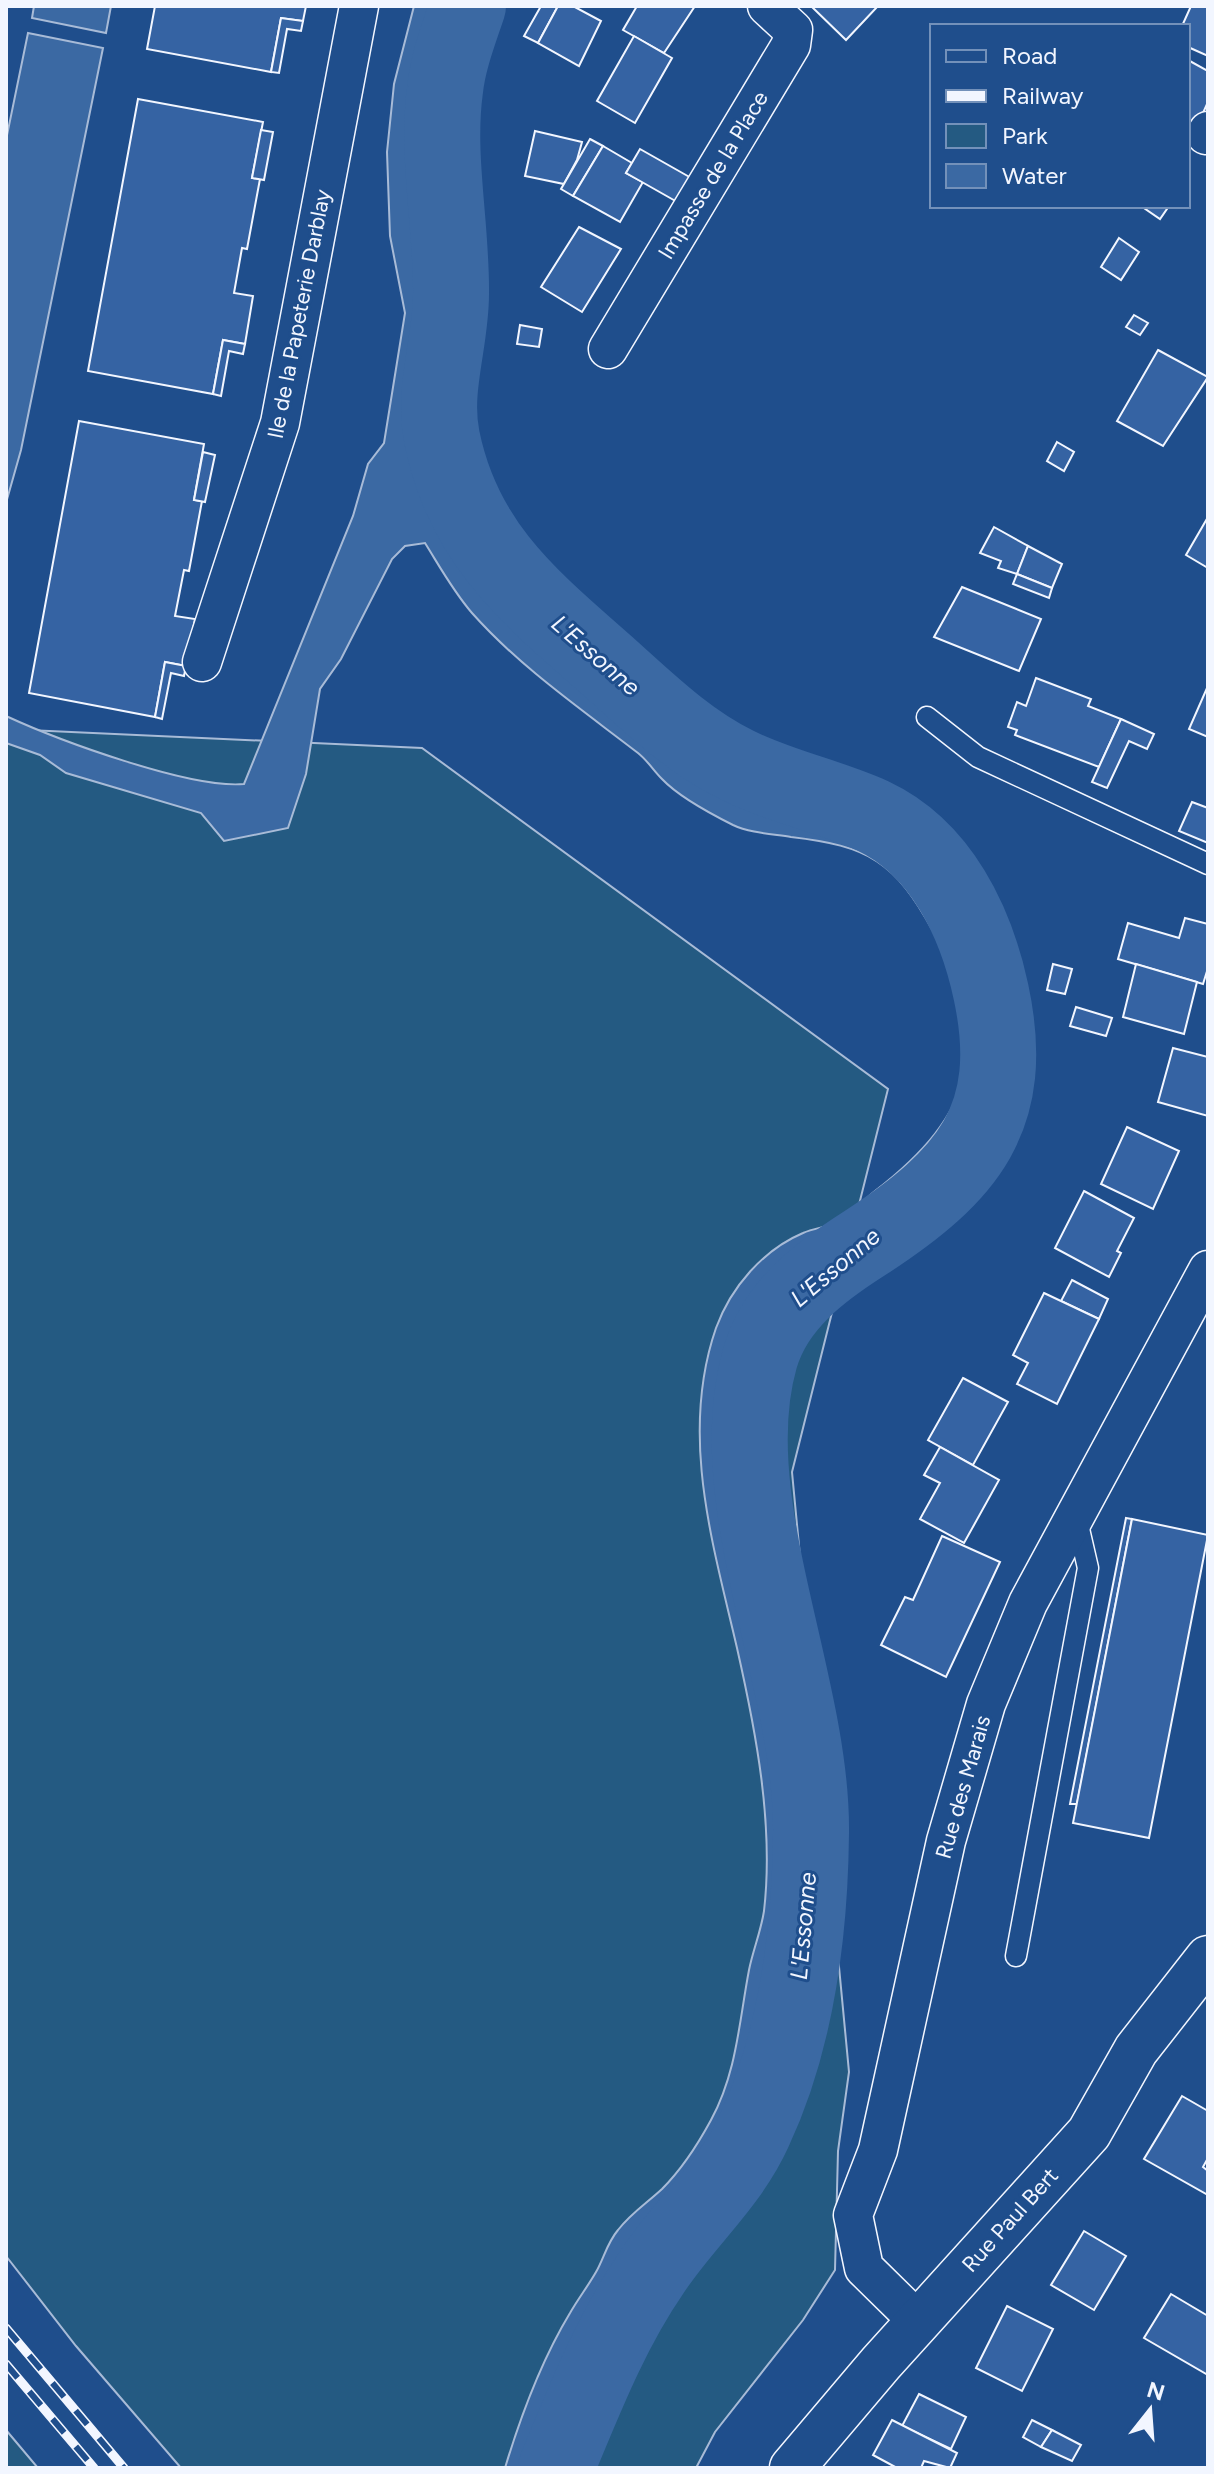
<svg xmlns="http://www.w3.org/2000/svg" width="1214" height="2474" font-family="Figtree,sans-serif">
<rect width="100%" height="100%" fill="#1f4e8c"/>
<!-- green -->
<g fill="#245a82" stroke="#a8bbd7" stroke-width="2">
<path d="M6,729L422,748L888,1089L792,1472L849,2072L838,2151L835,2270L803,2320L715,2432L696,2468H181L76,2346L6,2256Z"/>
<path d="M6,2430L38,2468H6Z"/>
</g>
<!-- water -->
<g fill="#3b69a3" stroke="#a8bbd7" stroke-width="2">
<path d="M34,6H111L106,33L32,18Z"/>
<path d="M414,6H468C459,33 448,61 445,90C436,157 452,227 451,294C451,343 432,389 442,438C464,546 532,599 610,668C649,703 689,742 737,765C781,787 829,796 873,816C941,848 976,922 991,992C1018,1118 968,1176 865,1243C821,1271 775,1305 760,1358C719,1501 813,1683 811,1833C810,1934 797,2039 754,2131C729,2186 684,2223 652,2272C610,2333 584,2401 556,2468H505C521,2415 541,2361 570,2313C578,2299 588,2286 596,2272C604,2258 607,2243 618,2230C631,2213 647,2203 662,2189C681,2170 698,2144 711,2120C737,2072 739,2022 749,1970C753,1950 761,1931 764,1911C774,1825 756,1732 737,1648C713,1544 679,1435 716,1328C731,1287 763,1250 803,1233C814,1228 828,1227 838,1222C851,1215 863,1200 875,1191C975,1114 995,1044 933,931C895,861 868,846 791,837C772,834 750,833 733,825C711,814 679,797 662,779C653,770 648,761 638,753C581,709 520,667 472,613C453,591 440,567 425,543L405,546L392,559L341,659L320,689L306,774L288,828L224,841L201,813L66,773L40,755L6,743V716C58,740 190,789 244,784L353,516L368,464L384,443L405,313L390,236L387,152L394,84Z"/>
<path d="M28,33L103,48L21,450L6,503V140Z"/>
</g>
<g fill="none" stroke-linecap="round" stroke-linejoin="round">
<!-- river -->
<path stroke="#3b69a3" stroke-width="76" d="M468,6C459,33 448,61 445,90C436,157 452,227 451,294C451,343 432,389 442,438C464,546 532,599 610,668C649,703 689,742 737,765C781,787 829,796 873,816C941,848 976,922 991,992C1018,1118 968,1176 865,1243C821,1271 775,1305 760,1358C719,1501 813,1683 811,1833C810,1934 797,2039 754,2131C729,2186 684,2223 652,2272C610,2333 584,2401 556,2468"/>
</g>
<!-- building -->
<g fill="#3563a3" stroke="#f2f6ff" stroke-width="2">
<path d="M155,6H306L303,21L281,18L271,72L147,49Z"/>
<path d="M541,6H558L538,43L524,36Z"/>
<path d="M558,6H573L601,21L579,66L538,43Z"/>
<path d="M637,6H695L664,53L623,30Z"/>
<path d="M811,6H878L846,40Z"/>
<path d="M1191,6H1208V56L1188,47V26H1182Z"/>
<path d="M281,18L303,21L301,31L287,29L279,73L271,72Z"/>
<path d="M634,36L672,58L635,123L597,101Z"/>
<path d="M1188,60L1208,71V102L1192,137L1188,135Z"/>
<path d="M138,99L263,122L252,178L260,179L247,249L242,248L234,293L253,296L245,344L223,340L213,394L88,371Z"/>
<path d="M261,130L273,132L264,180L252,178Z"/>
<path d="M535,131L582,142L577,160L564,184L525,176Z"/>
<path d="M590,139L603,146L573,196L561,189Z"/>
<path d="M603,146L632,163L626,173L643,182L620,222L573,196Z"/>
<path d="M640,149L693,179L679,203L626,173Z"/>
<path d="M1141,206H1169L1160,219Z"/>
<path d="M579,227L621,249L582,312L541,287Z"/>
<path d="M1119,238L1139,252L1121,280L1101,267Z"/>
<path d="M1134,315L1148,323L1140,335L1126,327Z"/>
<path d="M520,325L542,329L539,347L517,344Z"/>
<path d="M223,340L245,344L243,354L229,351L221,396L213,394Z"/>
<path d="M1158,350L1208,377L1163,446L1117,421Z"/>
<path d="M79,421L204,444L194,500L202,501L189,571L184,570L175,616L195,619L186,666L165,662L155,717L29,693Z"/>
<path d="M1057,442L1074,452L1064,471L1047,461Z"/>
<path d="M203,452L215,455L205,502L194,500Z"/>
<path d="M1208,517V568L1186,555Z"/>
<path d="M994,527L1028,546L1017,574L998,568L1001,561L980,553Z"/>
<path d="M1028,546L1062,564L1052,588L1017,574Z"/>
<path d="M1017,574L1052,588L1049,598L1013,584Z"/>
<path d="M962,587L1041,619L1019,671L934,637Z"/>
<path d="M165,662L186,666L184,676L171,673L162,719L155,717Z"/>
<path d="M1036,678L1091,699L1088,706L1121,719L1099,767L1015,735L1017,730L1008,727L1017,702L1026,706Z"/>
<path d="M1207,688L1208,689V737L1189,729Z"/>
<path d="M1121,719L1154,734L1147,749L1129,741L1107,788L1092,782Z"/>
<path d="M1192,802L1208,808V843L1179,831Z"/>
<path d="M1185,918L1208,924V968L1203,984L1118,959L1128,923L1179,938Z"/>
<path d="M1053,964L1072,969L1065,994L1047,990Z"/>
<path d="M1136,964L1197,982L1184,1034L1123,1017Z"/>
<path d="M1076,1007L1112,1018L1106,1036L1070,1026Z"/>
<path d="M1173,1048L1208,1057V1116L1158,1102Z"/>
<path d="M1127,1127L1179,1151L1153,1209L1101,1184Z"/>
<path d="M1084,1191L1134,1218L1117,1251L1121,1253L1109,1277L1055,1248Z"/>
<path d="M1072,1280L1108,1299L1099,1319L1061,1301Z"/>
<path d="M1044,1293L1099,1319L1057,1404L1017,1384L1028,1363L1013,1355Z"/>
<path d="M963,1378L1008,1402L973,1465L928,1440Z"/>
<path d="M940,1447L999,1480L964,1543L920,1519L940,1483L924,1475Z"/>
<path d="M1126,1518L1132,1519L1077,1804H1070Z"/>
<path d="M1132,1519L1208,1535L1149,1838L1073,1823Z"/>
<path d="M942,1536L1000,1562L946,1677L881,1645L905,1597L913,1600Z"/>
<path d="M1182,2096L1208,2111V2158L1203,2167L1208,2171V2195L1144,2159Z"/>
<path d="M1084,2231L1126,2256L1094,2310L1051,2285Z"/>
<path d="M1171,2294L1208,2316V2375L1144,2338Z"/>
<path d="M1007,2306L1053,2329L1022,2391L976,2368Z"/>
<path d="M919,2394L966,2417L951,2449L902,2426Z"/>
<path d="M892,2420L957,2453L950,2468L924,2461L921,2468H897L873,2455Z"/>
<path d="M1032,2420L1052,2430L1041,2447L1023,2437Z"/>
<path d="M1052,2430L1081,2445L1072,2461L1041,2447Z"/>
</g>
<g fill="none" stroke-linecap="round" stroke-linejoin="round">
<defs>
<g id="service">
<path d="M927,717L978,757L1208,864"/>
<path d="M1016,1956L1088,1568L1076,1516"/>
</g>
<g id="minor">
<path d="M1206,135L1208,131"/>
<path d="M608,349L791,45L793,30L767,6"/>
<path d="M202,662L280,423L359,6"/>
<path d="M919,2322L864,2268L853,2215L878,2150L946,1841L986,1704L1028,1603L1208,1270"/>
</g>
<path id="tertiary" d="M792,2468L881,2363L1089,2133L1136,2050L1208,1958"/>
</defs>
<!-- service casing -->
<use href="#service" stroke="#f2f6ff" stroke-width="23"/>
<!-- minor casing -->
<use href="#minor" stroke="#f2f6ff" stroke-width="41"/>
<!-- tertiary casing -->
<use href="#tertiary" stroke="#f2f6ff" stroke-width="47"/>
<!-- service -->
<use href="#service" stroke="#1f4e8c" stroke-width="20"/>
<!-- minor -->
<use href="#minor" stroke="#1f4e8c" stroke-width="38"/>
<!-- tertiary -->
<use href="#tertiary" stroke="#1f4e8c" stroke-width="44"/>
<defs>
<g id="rail">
<path d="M6,2328L124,2468"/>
<path d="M6,2364L94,2468"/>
</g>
</defs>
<!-- rail casing -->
<use href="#rail" stroke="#f2f6ff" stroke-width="9"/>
<!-- rail -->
<use href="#rail" stroke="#1f4e8c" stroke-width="6" stroke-dasharray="18" stroke-linecap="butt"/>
</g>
<g text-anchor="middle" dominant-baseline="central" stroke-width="6" stroke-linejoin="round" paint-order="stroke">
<!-- street labels -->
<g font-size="22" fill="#f2f6ff" stroke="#1f4e8c">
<text transform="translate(713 175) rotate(-59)">Impasse de la Place</text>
<text transform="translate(299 314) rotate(-79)">Ile de la Papeterie Darblay</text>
<text transform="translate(963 1787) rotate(-74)">Rue des Marais</text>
<text transform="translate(1010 2220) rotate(-48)">Rue Paul Bert</text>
</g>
<!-- water labels -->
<g font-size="24" font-style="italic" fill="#f2f6ff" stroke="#1f4e8c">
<text transform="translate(596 655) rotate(41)">L'Essonne</text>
<text transform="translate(835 1267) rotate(-40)">L'Essonne</text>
<text transform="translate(803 1926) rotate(-85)">L'Essonne</text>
</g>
</g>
<!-- border -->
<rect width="1214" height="2474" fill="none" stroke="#f2f6ff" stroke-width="16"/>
<!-- legend -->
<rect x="930" y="24" width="260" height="184" fill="#1f4e8c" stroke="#7391ba" stroke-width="2"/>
<rect x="946" y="50" width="40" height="12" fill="#1f4e8c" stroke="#7391ba" stroke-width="2"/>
<text x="1002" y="64" font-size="24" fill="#f2f6ff">Road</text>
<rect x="946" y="90" width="40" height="12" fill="#f2f6ff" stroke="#7391ba" stroke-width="2"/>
<text x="1002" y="104" font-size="24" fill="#f2f6ff">Railway</text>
<rect x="946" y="124" width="40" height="24" fill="#245a82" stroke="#7391ba" stroke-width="2"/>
<text x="1002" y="144" font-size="24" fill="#f2f6ff">Park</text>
<rect x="946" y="164" width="40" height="24" fill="#3b69a3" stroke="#7391ba" stroke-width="2"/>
<text x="1002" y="184" font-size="24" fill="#f2f6ff">Water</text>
<!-- north arrow -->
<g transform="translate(1150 2410) rotate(17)" stroke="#1f4e8c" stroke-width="6" paint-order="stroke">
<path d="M0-6L14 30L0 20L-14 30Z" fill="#f2f6ff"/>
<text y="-12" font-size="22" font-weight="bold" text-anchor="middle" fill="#f2f6ff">N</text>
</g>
</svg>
